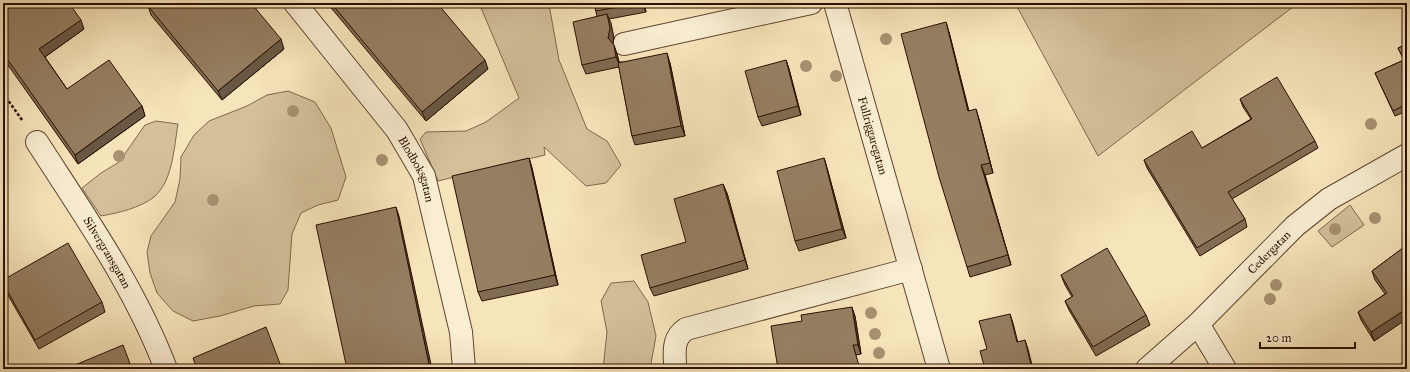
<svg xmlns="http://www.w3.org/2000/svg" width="1410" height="372" font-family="'IM FELL Great Primer',serif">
<rect width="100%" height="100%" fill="#f6e4ba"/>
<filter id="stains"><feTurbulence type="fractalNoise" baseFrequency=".005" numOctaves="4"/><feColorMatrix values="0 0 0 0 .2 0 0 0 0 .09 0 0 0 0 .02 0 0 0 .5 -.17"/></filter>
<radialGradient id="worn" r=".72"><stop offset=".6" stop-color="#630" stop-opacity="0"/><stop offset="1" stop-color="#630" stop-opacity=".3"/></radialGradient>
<!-- green -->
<g fill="#d3c09a" stroke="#7f684d">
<path d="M479,3H546L550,10L559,60L587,129L607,141L621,165L606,183L586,186L544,147L545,155L438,181L420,139L426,132L466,131L486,122L519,98Z"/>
<path d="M1015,3H1298L1098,156Z"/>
<path d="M288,91L315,102L331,128L346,177L338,200L318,205L301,213L292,234L288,290L280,304L254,306L220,316L193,321L173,311L157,293L150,273L147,252L151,236L175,202L180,179L181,157L194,135L209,121L247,106L267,95Z"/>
<path d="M156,121L178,124C174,147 173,181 154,197C140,208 118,213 101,216L82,188L101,173L119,162L145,125Z"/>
<path d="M1350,205L1364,225L1332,247L1318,231Z"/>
<path d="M634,281L648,302L656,336L650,369H603L607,332L601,301L611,283Z"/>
</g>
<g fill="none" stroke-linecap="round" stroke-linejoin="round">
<defs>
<g id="minor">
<path id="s1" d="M295,3L397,130L424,176L461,332L464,369"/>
<path id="s2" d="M835,3L939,369"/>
<path d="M624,44L811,3"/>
<path id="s3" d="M37,142C84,215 135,287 166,369"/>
<path d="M1198,324L1225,369"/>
<path d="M675,362C674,349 674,337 686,329L911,269"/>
<path id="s4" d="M1147,369L1198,324L1295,226L1329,199L1407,155"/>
</g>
</defs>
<!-- minor casing -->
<use href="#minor" stroke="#5e442e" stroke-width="24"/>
<!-- path -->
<path stroke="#2b0f00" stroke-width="2.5" stroke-dasharray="3 2" stroke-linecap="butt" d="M3,93L22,120"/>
<!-- minor -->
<use href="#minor" stroke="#f9edd2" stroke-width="22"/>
</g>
<!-- trees -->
<g fill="#a79171">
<circle cx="886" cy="39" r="6"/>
<circle cx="806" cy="66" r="6"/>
<circle cx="836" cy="76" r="6"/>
<circle cx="293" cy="111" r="6"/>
<circle cx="1371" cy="124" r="6"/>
<circle cx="119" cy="156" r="6"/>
<circle cx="382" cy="160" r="6"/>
<circle cx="213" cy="200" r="6"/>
<circle cx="1375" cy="218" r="6"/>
<circle cx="1335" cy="229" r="6"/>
<circle cx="1276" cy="285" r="6"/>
<circle cx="1270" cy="299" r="6"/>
<circle cx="871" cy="313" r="6"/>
<circle cx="875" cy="334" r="6"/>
<circle cx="879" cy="353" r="6"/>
</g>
<!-- wall -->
<g fill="#806c53" stroke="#2b0f00">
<path d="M3,3L84,29L45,57L67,89L142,106L145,116L78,164L3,58Z"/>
<path d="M327,3H437L488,69L426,121Z"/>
<path d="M594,3H644L646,12L609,19L614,38L613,43L617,54L619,62L670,63L685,136L635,145L632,136L619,67L586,74L582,65L597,16Z"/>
<path d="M148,6L284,49L222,100L151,15Z"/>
<path d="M949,32L969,111L979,119L993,173L985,175L1011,265L970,277L967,267Z"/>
<path d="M1407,44V111L1395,116L1375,73L1404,60L1398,48Z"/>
<path d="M786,60L789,69L801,115L762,126L758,117Z"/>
<path d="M1240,99L1315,141L1318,148L1232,199L1245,219L1247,227L1200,256L1147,168L1144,160L1202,148L1251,119L1243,107Z"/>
<path d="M529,158L532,168L558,285L482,301L478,292Z"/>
<path d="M824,158L827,168L846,238L799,251L795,241Z"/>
<path d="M727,193L748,269L654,296L650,288L686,242Z"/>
<path d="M1407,245V327L1405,320L1374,341L1361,320L1358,312L1385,294L1375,280L1372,271Z"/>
<path d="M1061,275L1146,315L1150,325L1096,356L1069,310L1065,301L1072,297L1065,285Z"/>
<path d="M3,280L102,302L105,312L39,349L5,290L3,284Z"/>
<path d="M855,316L861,354L856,355L802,321Z"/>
</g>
<!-- shaded-wall -->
<g fill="#685844" stroke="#2b0f00">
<path d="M642,3H644L646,12Z"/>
<path d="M607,14L611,23L614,38L612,47L608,38Z"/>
<path d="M81,20L84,29L42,59L39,49Z"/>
<path d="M946,22L949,32L971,121L968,111Z"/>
<path d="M281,39L284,49L222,100L218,91Z"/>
<path d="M614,45L617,54L620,66L616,57Z"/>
<path d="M667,53L670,63L685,136L681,126Z"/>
<path d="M485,60L488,69L426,121L422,112Z"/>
<path d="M786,60L789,69L801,115L798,106Z"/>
<path d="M142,106L145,116L78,164L75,155Z"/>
<path d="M976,109L979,119L993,173L990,163Z"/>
<path d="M529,158L532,168L558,285L555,275Z"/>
<path d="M824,158L827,168L846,238L842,229Z"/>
<path d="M981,165L985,175L1011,265Z"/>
<path d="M723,184L727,193L748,269L745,260Z"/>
<path d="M396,207L399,216L432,369H430Z"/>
<path d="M852,307L855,316L861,354L858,345Z"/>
<path d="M1406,309L1407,319L1374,341L1371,332Z"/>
<path d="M1010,314L1013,323L1020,351L1017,342Z"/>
<path d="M1025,340L1028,349L1033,369H1032Z"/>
</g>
<!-- building -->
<g fill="#957e61" stroke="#2b0f00">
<path d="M3,3H69L81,20L39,49L67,89L109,60L142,106L75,155L3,53Z"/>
<path d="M151,3H251L281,39L218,91L148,6Z"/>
<path d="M331,3H437L485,60L422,112Z"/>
<path d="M594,3H640L596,11Z"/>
<path d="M607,14L610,28L608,38L614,45L616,57L582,65L573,22Z"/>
<path d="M946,22L968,111L976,109L990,163L981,165L1008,255L967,267L939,177L901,34Z"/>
<path d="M1407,44V104L1393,111L1375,73L1404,60L1398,48Z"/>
<path d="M667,53L681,126L632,136L618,63Z"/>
<path d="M786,60L798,106L758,117L745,71Z"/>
<path d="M1277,77L1315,141L1228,192L1245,219L1197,248L1144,160L1192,131L1202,148L1252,119L1240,99Z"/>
<path d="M529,158L555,275L478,292L452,176Z"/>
<path d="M824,158L842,229L795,241L777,171Z"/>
<path d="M723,184L745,260L650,288L641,255L686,242L674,199Z"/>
<path d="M396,207L430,369H347L316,225Z"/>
<path d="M68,243L102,302L35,340L3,283V280Z"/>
<path d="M1407,245V320L1405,322L1406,309L1371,332L1358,312L1387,293L1372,271Z"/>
<path d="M1107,248L1146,315L1093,347L1065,301L1073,296L1061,275Z"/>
<path d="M852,307L858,345H853L860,369H778L771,326L802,321L801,315Z"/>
<path d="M1010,314L1017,342L1025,340L1032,369H985L980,351L987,349L979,321Z"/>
<path d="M266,327L282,369H197L193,358Z"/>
<path d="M123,345L132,369H77L75,365Z"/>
<path d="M1403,351L1407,352V369H1402Z"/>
<path d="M1315,365L1317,369H1308Z"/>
</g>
<g text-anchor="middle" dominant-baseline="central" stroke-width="3.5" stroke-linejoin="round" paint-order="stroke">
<!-- street labels -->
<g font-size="12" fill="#2b0f00" stroke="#f9edd2">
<text stroke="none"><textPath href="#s2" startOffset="138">Fullriggaregatan</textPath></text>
<text stroke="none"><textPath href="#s1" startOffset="207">Blodboksgatan</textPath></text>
<text stroke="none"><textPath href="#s4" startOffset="169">Cedergatan</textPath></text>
<text stroke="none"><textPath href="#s3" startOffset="131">Silvergransgatan</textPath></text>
</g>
</g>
<!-- margin -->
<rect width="1410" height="372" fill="none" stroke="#f6e4ba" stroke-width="16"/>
<rect x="4" y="4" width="1402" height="364" fill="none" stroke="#2b0f00" stroke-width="2"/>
<rect x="8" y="8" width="1394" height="356" fill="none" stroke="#2b0f00"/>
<!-- scale -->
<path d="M1260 342v6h95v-6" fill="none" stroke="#2b0f00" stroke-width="2"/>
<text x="1266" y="342" font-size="12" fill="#2b0f00" stroke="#f9edd2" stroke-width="3" paint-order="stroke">20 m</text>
<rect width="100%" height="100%" filter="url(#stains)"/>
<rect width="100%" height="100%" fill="url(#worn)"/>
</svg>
